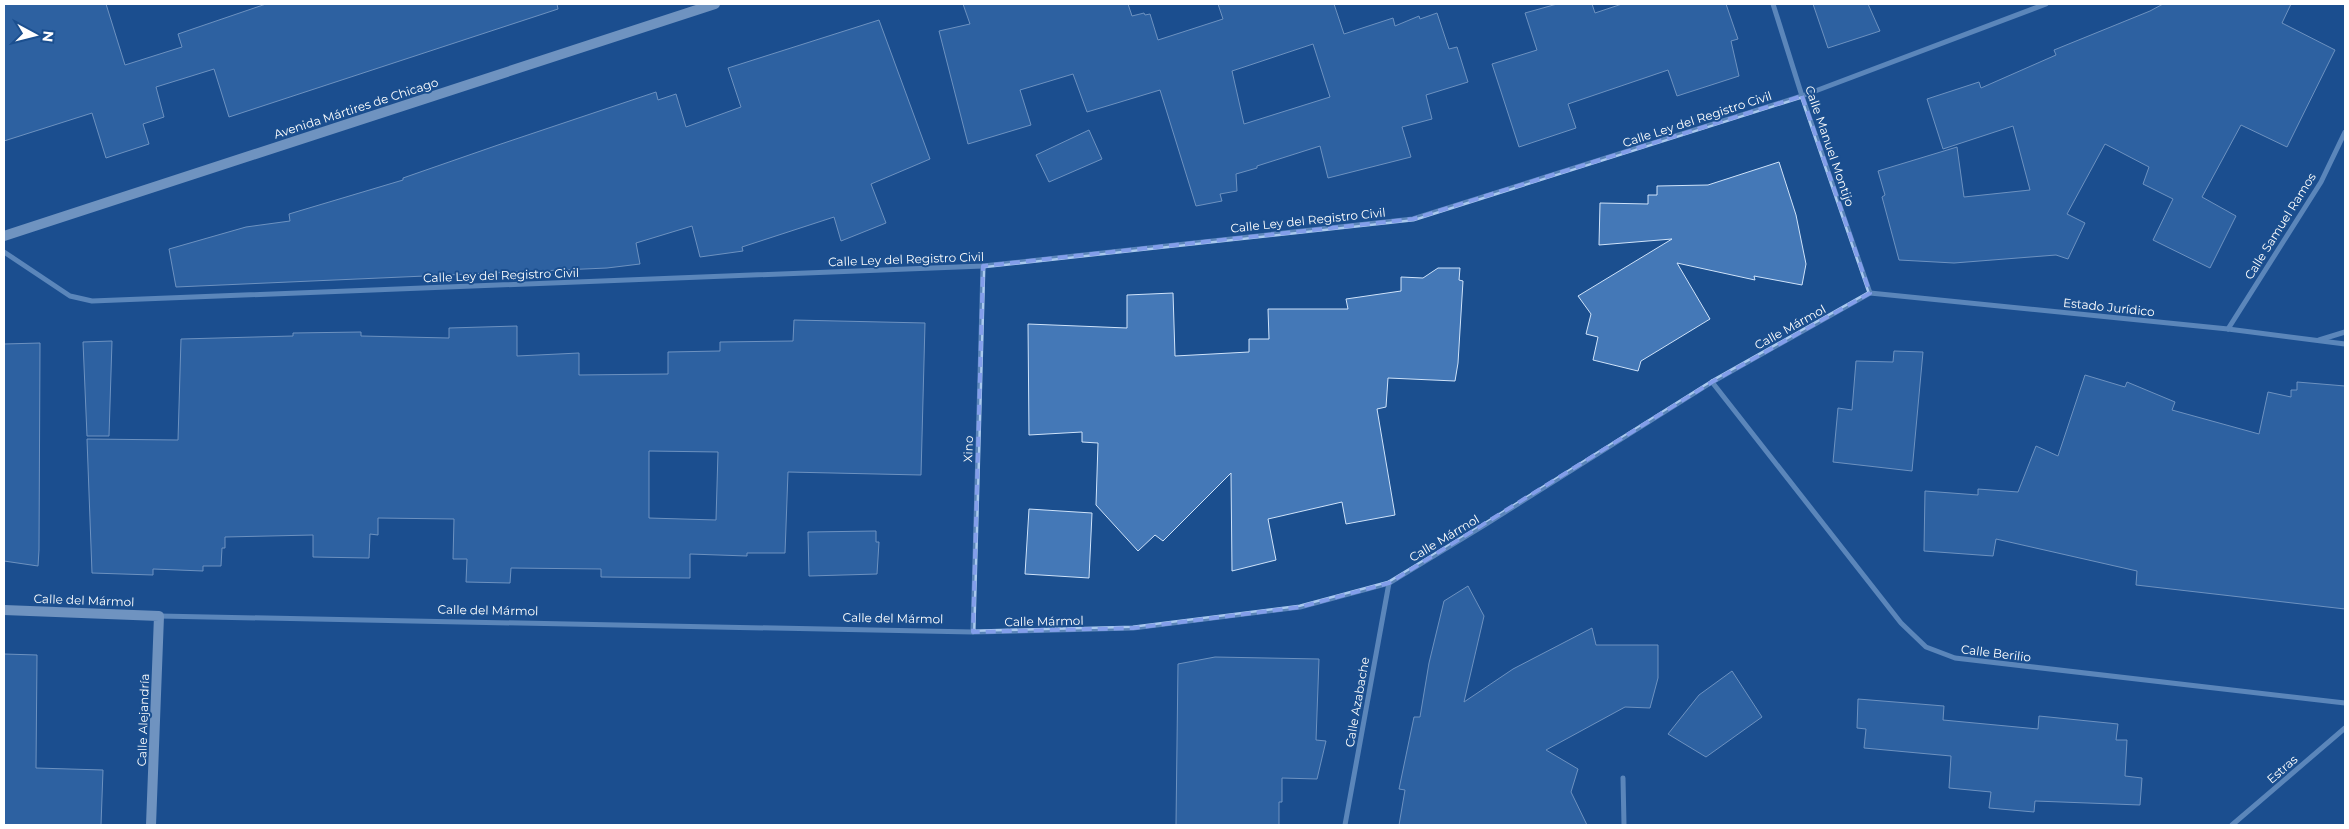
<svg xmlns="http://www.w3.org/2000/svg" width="2349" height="829" font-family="Montserrat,sans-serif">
<rect width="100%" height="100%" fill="#1b4f8f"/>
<!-- building -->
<g fill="#4478b7" stroke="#cfe3fa" fill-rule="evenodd">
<path d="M4,4H106L125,65L182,47L178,34L266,4H557L558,9L229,117L214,69L156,87L164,117L143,124L149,144L106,158L92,113L4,141Z"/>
<path d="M963,4H1128L1132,16L1144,13L1145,15L1150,14L1158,40L1223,19L1218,4H1334L1344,34L1393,18L1395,26L1419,16L1420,19L1437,13L1449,49L1457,47L1468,82L1426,95L1432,119L1402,127L1411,157L1328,178L1320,146L1257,166V168L1236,174L1237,191L1220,194L1222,201L1196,206L1160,90L1087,112L1073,74L1020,90L1031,125L968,144L939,31L970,24ZM1313,44L1330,97L1244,124L1232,71Z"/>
<path d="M1557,4H1592L1595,13L1622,4H1726L1738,39L1731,41L1739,76L1677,96L1668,70L1568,104L1576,128L1519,147L1492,64L1537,50L1525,13Z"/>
<path d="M1813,4H1868L1880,31L1828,48Z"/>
<path d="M2163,4H2291L2282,23L2335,50L2287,147L2241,125L2202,197L2236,216L2210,268L2153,240L2173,199L2143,184L2149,167L2105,144L2067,214L2085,223L2068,259L2056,255L1954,263L1899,260L1882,197L1885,195L1878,171L1957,147L1964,197L2030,190L2013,126L1943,149L1927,99L1979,82L1981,88L2056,55L2054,50L2150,11Z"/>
<path d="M879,20L930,159L871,184L886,223L841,241L834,217L742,247L743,251L700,257L692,226L636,243L640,264L607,268L176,287L169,249L246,227L290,221L289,214L403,180V178L498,145L656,92L658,100L676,94L686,127L741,107L728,68Z"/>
<path d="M1089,130L1102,159L1049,182L1036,155Z"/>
<path d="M1779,162L1796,215L1806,264L1802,285L1754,276L1755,280L1677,263L1710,319L1641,361L1638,371L1593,360L1598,337L1586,334L1591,314L1578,296L1672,239L1599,245L1600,203L1648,204V195H1657V186L1708,185Z"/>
<path d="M1438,268H1460L1459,280L1463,281L1458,363L1455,381L1388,378L1386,407L1377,409L1395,515L1346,524L1342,502L1268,519L1276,560L1232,571L1231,473L1163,541L1155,535L1138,551L1096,505L1098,443L1082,442V432L1029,435L1028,324L1127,328V295L1173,293L1175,356L1249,352V339H1269L1268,309H1348L1346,299L1401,291V277L1423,278Z"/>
<path d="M794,320L925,323L921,475L788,472L785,553H747V556L690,554V578L601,577V569L511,568L510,583L466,582L467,559H453L454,519L378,518V535L370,534L369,558L313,557V535L225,537V548H222L221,566H203V571L153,569V575L92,573L87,439L178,440L181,339L293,336V333L361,332V336L449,338V328L517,326V356L579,353V375L668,374V352L720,351V342L793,341ZM649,451L718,452L716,520L649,518Z"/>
<path d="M112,341L109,436H87L83,342Z"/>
<path d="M40,343L39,550L38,566L4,561V344Z"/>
<path d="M1894,351L1923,352L1912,471L1833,462L1838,408L1852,410L1856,361L1893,362Z"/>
<path d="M2085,375L2125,387L2127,382L2175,402L2172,410L2259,434L2268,392L2291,397V390H2297V382L2345,386V609L2136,585L2137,571L1996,539L1993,556L1924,551L1925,491L1978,495V489L2018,492L2036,446L2058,456Z"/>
<path d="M1029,509L1092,513L1089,578L1025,574Z"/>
<path d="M876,531V542H879L877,574L809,576L808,532Z"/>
<path d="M1468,586L1484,616L1464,702L1513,669L1592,628L1596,645H1658V678L1650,708L1625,707L1546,750L1578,769L1571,792L1587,825H1399L1405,790L1399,789L1414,717H1420L1429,663L1444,601Z"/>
<path d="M4,654L37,655L36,768L103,770L101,825H4Z"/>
<path d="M1215,657L1319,659L1316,740L1326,741L1317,779L1282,778V802H1279V825H1176L1178,664Z"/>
<path d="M1732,671L1762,717L1706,757L1668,734L1699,695Z"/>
<path d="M1858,699L1944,706L1943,720L2038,729L2039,716L2118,724L2116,740H2127L2125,776L2142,778L2140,805L2035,801L2034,812L1989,808L1991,792L1949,788L1951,756L1864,748L1866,729L1857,728Z"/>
</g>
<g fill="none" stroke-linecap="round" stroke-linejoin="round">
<!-- street -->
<g stroke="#a9c9ee" stroke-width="5">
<path d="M1773,4L1802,96L1870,293"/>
<path d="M4,252L70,296L92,301L983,266L1413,219L1802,96L2046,4"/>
<path d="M1870,293L2228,329L2345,344"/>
<path d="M2228,329L2321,182L2345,132"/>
<path d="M2319,340L2345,332"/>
<path d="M1712,382L1901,623L1926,647L1955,658L2345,703"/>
<path d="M159,616L973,632L1133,628L1300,607L1389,583L1486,524L1712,382L1870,293"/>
<path d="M973,632L983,266"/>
<path d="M1623,778L1624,825"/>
<path d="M1345,825L1389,583"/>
<path d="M2232,825L2345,728"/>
</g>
<!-- secondary -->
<g stroke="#d6e6fa" stroke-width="10">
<path d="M4,236L715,4"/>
<path d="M4,610L159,616L151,825"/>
</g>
</g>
<!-- marked area -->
<path d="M0 0H2349V829H0ZM1802,96L1870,293L1712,382L1389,583L1300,607L1133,628L973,632L983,266L1413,219Z" fill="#1b4f8f" fill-opacity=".55" fill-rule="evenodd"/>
<path fill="none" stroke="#839eea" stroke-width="4" stroke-dasharray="10 6" stroke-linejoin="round" d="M1802,96L1870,293L1712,382L1389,583L1300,607L1133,628L973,632L983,266L1413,219Z"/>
<g text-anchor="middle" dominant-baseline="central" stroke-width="4" stroke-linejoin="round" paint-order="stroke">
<!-- street labels -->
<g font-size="12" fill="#fff" stroke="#1b4f8f">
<text transform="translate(356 108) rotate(-18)">Avenida Mártires de Chicago</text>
<text transform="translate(1697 119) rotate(-18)">Calle Ley del Registro Civil</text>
<text transform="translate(1830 146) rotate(71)">Calle Manuel Montijo</text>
<text transform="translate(1308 220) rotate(-6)">Calle Ley del Registro Civil</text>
<text transform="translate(2280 226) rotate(-58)">Calle Samuel Ramos</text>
<text transform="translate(906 259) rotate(-2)">Calle Ley del Registro Civil</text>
<text transform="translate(501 275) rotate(-2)">Calle Ley del Registro Civil</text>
<text transform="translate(2109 307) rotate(6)">Estado Jurídico</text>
<text transform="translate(1790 327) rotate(-29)">Calle Mármol</text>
<text transform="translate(968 449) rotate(-88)">Xino</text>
<text transform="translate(1444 538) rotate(-31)">Calle Mármol</text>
<text transform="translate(84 600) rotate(2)">Calle del Mármol</text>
<text transform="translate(488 610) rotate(1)">Calle del Mármol</text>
<text transform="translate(893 618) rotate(1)">Calle del Mármol</text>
<text transform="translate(1044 621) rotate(-1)">Calle Mármol</text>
<text transform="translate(1996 653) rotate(7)">Calle Berilio</text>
<text transform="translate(1357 702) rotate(-80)">Calle Azabache</text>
<text transform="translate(143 720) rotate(-88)">Calle Alejandría</text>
<text transform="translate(2282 769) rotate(-41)">Estras</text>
</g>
</g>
<!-- border -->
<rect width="2349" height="829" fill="none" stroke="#ffffff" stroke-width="10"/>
<!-- north arrow -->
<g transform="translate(35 35) rotate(97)" stroke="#1b4f8f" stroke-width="4" paint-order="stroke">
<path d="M0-4L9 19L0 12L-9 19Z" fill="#ffffff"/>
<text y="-8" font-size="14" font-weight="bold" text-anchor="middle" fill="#ffffff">N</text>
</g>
</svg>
